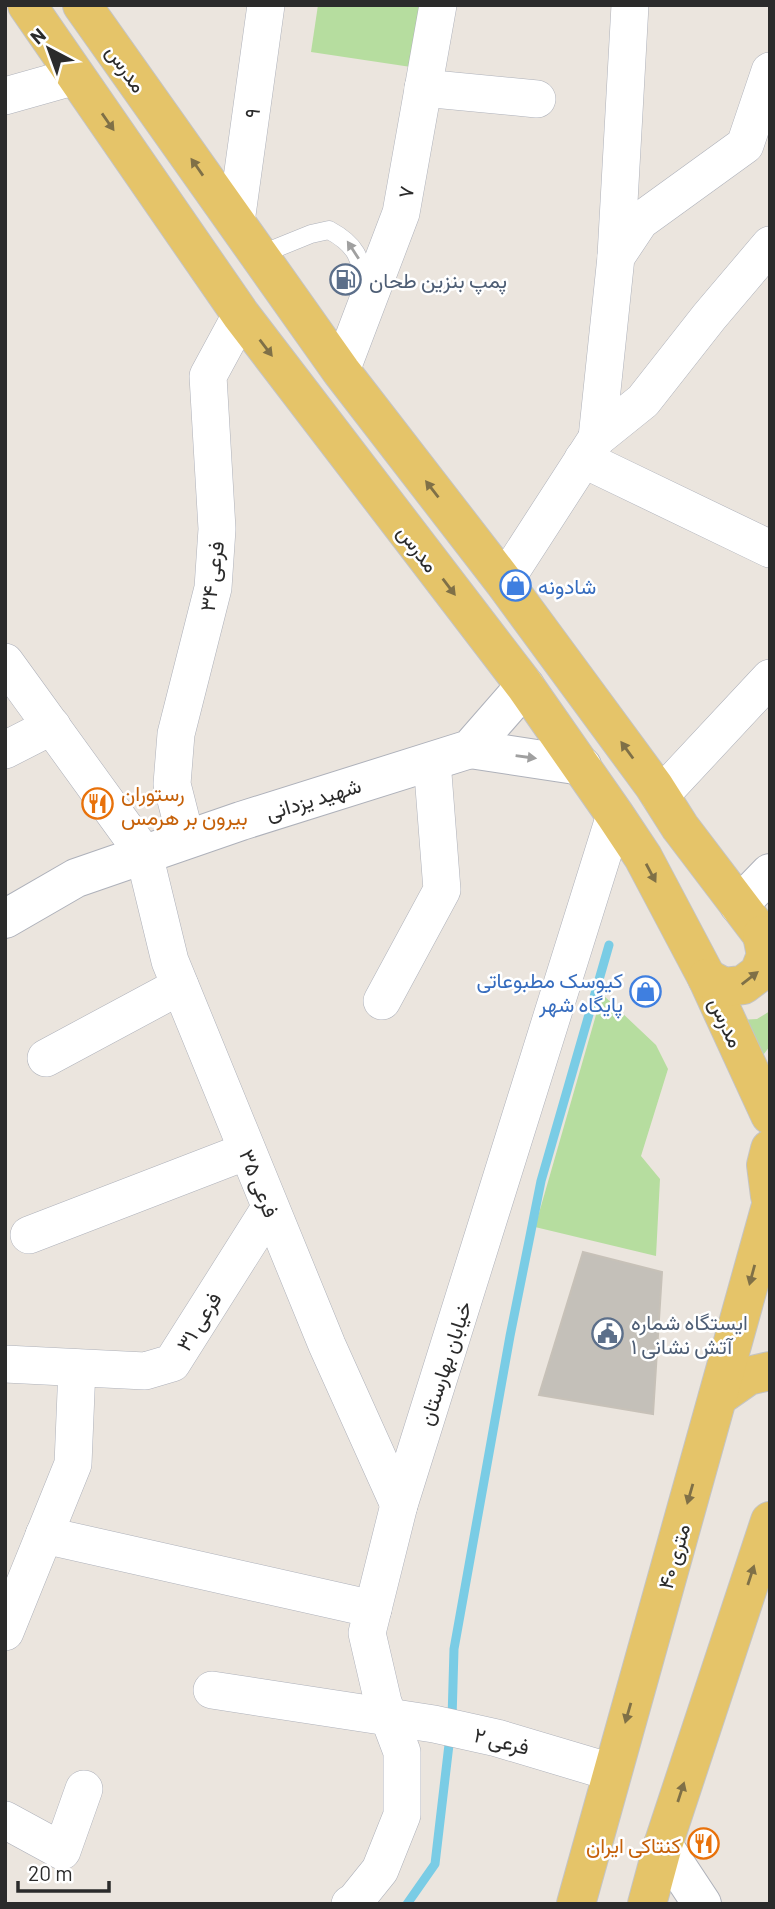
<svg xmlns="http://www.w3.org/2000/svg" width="775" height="1909" font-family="Barlow,Vazirmatn,sans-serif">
<rect width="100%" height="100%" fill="#ebe5de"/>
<!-- green -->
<g fill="#b6dd9f">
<path d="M318,5H422L411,67L311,52Z"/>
<path d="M602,994L656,1045L668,1069L641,1156L660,1179L656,1256L535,1227Z"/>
<path d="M770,1011V1046L757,1063L738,1020L757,1019Z"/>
</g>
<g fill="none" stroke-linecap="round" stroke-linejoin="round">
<!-- stream -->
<g stroke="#7acce5" stroke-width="9">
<path d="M452,1719L454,1649L510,1336L541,1181L609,945"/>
<path d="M407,1904L435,1864L450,1736"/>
</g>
</g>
<!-- building -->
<path fill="#c4c0b9" stroke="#c7c1b8" stroke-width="2" d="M583,1252L662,1272L653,1414L539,1395Z"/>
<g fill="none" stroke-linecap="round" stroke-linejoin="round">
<defs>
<path id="lane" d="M259,255L311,234L329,230C355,244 363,258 362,288"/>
<g id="street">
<path d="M423,88L537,99"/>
<path d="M5,96L76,76"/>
<path d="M236,222L266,5"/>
<path d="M616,256L630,5"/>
<path d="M341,371L401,213L438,5"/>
<path d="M597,438L616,257L640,221L745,145L770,71"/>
<path d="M583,459L770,549"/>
<path d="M504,582L597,438L643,401L709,317L770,245"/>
<path d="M5,662L144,854L170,961L327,1345L399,1505"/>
<path d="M5,750L52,726"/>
<path d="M660,796L770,678"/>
<path d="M186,839L172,784L176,734L213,588L217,529L208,376L241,315"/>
<path d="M382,1001L442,890L432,761"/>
<path d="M46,1058L180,986"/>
<path d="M29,1235L247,1151"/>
<path d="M5,1364L145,1371L172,1363L270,1208"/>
<path d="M44,1535L373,1609"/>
<path d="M5,1632L73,1464L77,1368"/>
<path d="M212,1690L434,1724L497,1738L611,1772"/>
<path d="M5,1820L62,1851L84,1789"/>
<path d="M350,1904L355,1901L380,1870L402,1815V1752L383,1702L367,1633L399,1505L615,815"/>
</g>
<g id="secondary">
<path d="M470,749L582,766"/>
<path d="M739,905L770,873"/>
<path d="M5,919L76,878L241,821L470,749L525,686"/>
<path d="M663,1845L702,1904"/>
</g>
<g id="primary">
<path d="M27,5L241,315L525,686L615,815L643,857L707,978L770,1115"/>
<path d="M82,5L341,371L504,582L654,786L680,827L762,935L770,942"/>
<path d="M707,978L724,987L743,985L759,973L766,955L762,935"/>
<path d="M770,1149L766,1165L770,1196"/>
<path d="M718,1397L748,1376L770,1371"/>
<path d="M576,1904L770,1209"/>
<path d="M647,1904L663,1845L770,1521"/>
</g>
</defs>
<!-- lane casing -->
<use href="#lane" stroke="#aeb1ba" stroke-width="19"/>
<!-- street casing -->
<use href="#street" stroke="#aeb1ba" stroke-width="38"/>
<!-- secondary casing -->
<use href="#secondary" stroke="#aeb1ba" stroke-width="40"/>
<!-- primary casing -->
<use href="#primary" stroke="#c4c4c4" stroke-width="40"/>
<!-- lane -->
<use href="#lane" stroke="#fff" stroke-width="18"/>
<!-- street -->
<use href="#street" stroke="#fff" stroke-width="37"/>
<!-- secondary -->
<use href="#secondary" stroke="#fff" stroke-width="38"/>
<!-- primary -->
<use href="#primary" stroke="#e5c469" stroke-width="38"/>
</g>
<!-- one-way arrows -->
<defs><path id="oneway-solid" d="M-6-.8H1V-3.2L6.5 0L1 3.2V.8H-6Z" transform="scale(1.75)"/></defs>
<g fill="#7f7047">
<use href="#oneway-solid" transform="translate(108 122) rotate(55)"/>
<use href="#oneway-solid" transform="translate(197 167) rotate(-125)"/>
<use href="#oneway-solid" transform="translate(266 348) rotate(53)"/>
<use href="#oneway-solid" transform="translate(432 489) rotate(-128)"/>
<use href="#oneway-solid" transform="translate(449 587) rotate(53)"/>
<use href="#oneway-solid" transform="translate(627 750) rotate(-126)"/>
<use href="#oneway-solid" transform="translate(651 873) rotate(62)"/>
<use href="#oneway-solid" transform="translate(750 978) rotate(-38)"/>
<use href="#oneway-solid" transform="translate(752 1275) rotate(105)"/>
<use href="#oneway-solid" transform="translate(690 1494) rotate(106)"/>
<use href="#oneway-solid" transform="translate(751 1575) rotate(-72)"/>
<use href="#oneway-solid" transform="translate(628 1713) rotate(106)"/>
<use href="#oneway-solid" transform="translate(681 1792) rotate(-72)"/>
</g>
<g fill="#a0a0a0">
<use href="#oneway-solid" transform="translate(353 250) rotate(-123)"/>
<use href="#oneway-solid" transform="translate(526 757) rotate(8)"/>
</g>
<!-- icons -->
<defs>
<symbol id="fuel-ring" viewBox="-11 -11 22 22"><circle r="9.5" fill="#fff" stroke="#5c6f8a" stroke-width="1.5"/><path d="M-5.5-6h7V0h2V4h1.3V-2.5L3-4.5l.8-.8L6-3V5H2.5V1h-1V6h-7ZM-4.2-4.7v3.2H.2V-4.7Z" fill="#5c6f8a"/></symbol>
<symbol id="shop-ring" viewBox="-11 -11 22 22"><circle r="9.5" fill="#fff" stroke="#3f7fe0" stroke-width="1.5"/><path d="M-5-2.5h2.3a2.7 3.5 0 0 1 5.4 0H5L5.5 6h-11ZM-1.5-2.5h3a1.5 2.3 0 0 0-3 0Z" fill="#3f7fe0"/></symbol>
<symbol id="restaurant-ring" viewBox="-11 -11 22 22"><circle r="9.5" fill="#fff" stroke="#e8710a" stroke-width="1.5"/><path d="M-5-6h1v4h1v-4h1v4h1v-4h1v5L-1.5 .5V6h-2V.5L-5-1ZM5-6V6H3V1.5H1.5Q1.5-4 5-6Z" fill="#e8710a"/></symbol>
<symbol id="civic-ring" viewBox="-11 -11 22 22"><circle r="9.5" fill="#fff" stroke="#5c6f8a" stroke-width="1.5"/><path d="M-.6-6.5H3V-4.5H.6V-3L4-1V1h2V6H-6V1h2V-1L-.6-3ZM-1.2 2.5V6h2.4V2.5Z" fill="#5c6f8a"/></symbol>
</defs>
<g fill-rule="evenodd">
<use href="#fuel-ring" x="328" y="262" width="35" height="35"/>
<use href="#shop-ring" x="498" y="568" width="35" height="35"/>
<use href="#restaurant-ring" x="80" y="786" width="35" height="35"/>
<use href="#shop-ring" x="628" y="974" width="35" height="35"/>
<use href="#civic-ring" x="590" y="1316" width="35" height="35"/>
<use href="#restaurant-ring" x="686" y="1826" width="35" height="35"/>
</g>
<g text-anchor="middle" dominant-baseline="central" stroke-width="5" stroke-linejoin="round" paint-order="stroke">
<!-- street labels -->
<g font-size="21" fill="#2b2b2b" stroke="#fff">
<text transform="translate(127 68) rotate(55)">مدرس</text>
<text transform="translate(251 113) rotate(-82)">۹</text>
<text transform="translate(405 192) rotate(-80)">۷</text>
<text transform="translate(419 548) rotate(53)">مدرس</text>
<text transform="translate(211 576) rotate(-82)">فرعی ۳۴</text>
<text transform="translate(313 798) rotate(-17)">شهید یزدانی</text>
<text transform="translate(727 1022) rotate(65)">مدرس</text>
<text transform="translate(260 1183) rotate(68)">فرعی ۳۵</text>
<text transform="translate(198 1321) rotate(-58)">فرعی ۳۱</text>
<text transform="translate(444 1363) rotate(-72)">خیابان بهارستان</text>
<text transform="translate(673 1556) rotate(-74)">۴۰ متری</text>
<text transform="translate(502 1740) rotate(14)">فرعی ۲</text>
</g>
<!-- service labels -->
<g font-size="21" fill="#4e5e75" stroke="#fff" text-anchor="start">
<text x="369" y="279">پمپ بنزین طحان</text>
<text x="631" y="1321">ایستگاه شماره<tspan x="631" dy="24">۱ آتش نشانی</tspan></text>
</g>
<!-- shop labels -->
<g font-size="21" fill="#366cbe" stroke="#fff" text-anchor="start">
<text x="538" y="585">شادونه</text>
<text x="623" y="979" text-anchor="end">کیوسک مطبوعاتی<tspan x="623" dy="24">پایگاه شهر</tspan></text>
</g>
<!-- food labels -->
<g font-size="21" fill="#c56008" stroke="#fff" text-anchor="start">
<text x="121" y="792">رستوران<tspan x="121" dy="24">بیرون بر هرمس</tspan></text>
<text x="681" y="1844" text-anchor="end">کنتاکی ایران</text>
</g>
</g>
<!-- border -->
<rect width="775" height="1909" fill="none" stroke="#2b2b2b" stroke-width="14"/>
<!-- north arrow -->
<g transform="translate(49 49) rotate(319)" stroke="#ffffff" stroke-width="5" paint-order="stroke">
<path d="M0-5L12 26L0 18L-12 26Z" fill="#2b2b2b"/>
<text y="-10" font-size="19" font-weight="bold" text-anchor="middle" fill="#2b2b2b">N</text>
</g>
<!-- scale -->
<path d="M18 1881v10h91v-10" fill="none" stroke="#2b2b2b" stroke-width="3.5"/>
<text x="28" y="1881" font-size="21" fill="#2b2b2b" stroke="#ffffff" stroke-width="5" paint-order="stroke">20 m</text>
</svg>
